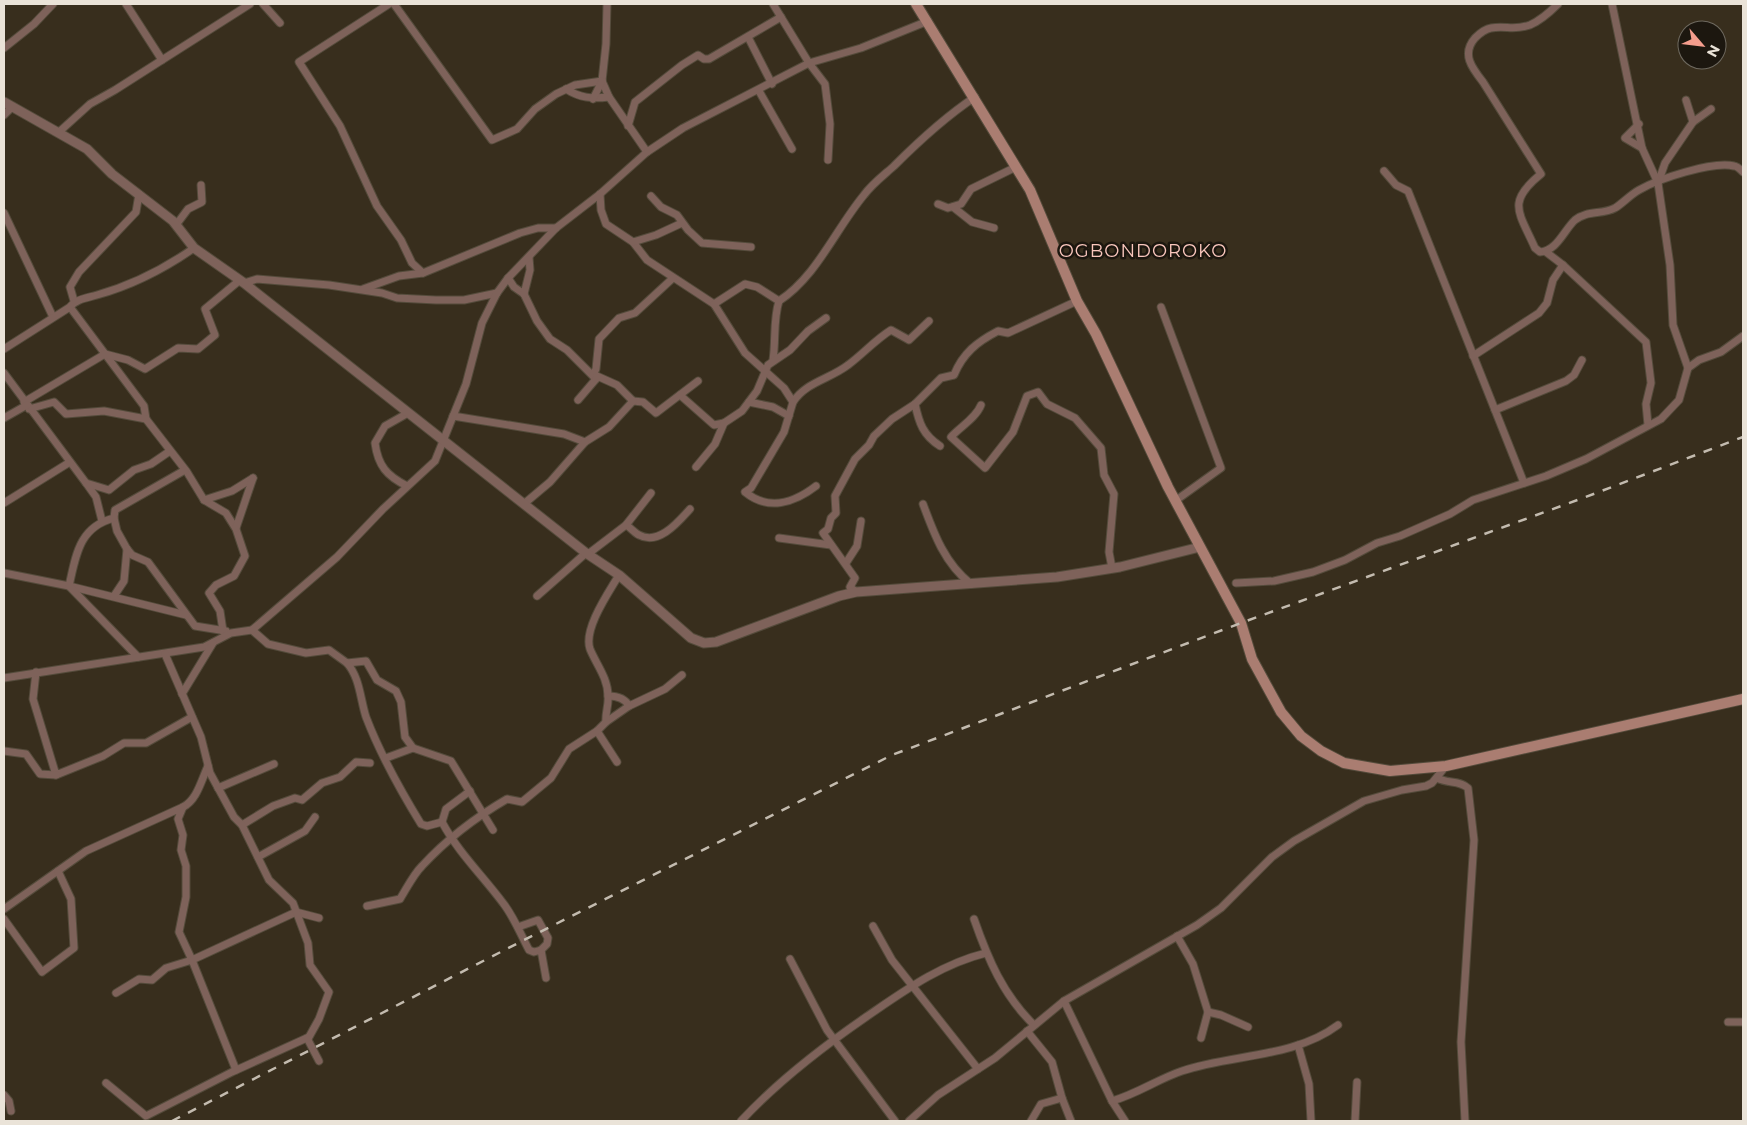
<svg xmlns="http://www.w3.org/2000/svg" width="1747" height="1125" font-family="Montserrat,sans-serif">
<rect width="100%" height="100%" fill="#382e1d"/>
<g fill="none" stroke-linecap="round" stroke-linejoin="round">
<defs>
<g id="minor">
<path d="M263,4L280,23"/>
<path d="M389,4L299,62L340,126L377,206L401,240L412,263L423,273"/>
<path d="M394,4L492,140L517,129L535,109L556,94L575,85L602,81"/>
<path d="M607,4L606,44L602,81L609,97L647,152"/>
<path d="M773,4L809,63L825,84L830,124L828,160"/>
<path d="M1558,4C1551,11 1539,21 1530,25C1513,31 1506,25 1491,28C1485,29 1479,34 1475,38C1461,54 1472,68 1483,82L1541,174C1506,202 1519,212 1535,248L1540,252C1557,251 1564,230 1575,220C1587,210 1602,215 1615,208C1623,203 1630,195 1639,190C1658,179 1712,161 1734,166C1737,166 1741,170 1743,172"/>
<path d="M748,37L772,84"/>
<path d="M4,48L34,24L53,4"/>
<path d="M162,60L250,4"/>
<path d="M566,89C580,98 592,99 609,97"/>
<path d="M759,91L792,149"/>
<path d="M593,99L602,81"/>
<path d="M4,115L12,107"/>
<path d="M1693,122L1711,109"/>
<path d="M1639,124L1625,138L1642,148"/>
<path d="M628,126L635,102L682,65L698,55L704,59H709L781,17"/>
<path d="M59,132L90,104L115,90L162,60L126,4"/>
<path d="M1384,171L1396,185L1408,191L1524,483"/>
<path d="M1658,183L1665,163L1693,122L1686,100"/>
<path d="M600,194L601,210L606,224L633,242L647,260L714,304L745,353L784,388L793,402C806,382 830,379 848,365C863,354 875,340 891,330L909,340L929,321"/>
<path d="M651,196L661,207L677,215L688,230L702,243L751,247"/>
<path d="M938,204L948,208L961,204L971,189L1016,167"/>
<path d="M953,207L972,222L994,228"/>
<path d="M4,213L53,317"/>
<path d="M176,225L188,209L202,202L201,185"/>
<path d="M633,242L656,235L682,223"/>
<path d="M1563,265L1646,342L1651,383L1646,404L1648,425"/>
<path d="M508,278L514,287L524,294L537,321L550,339L567,350L596,379L578,400"/>
<path d="M244,283L257,279L329,285L382,293L397,298L436,300H464L497,293"/>
<path d="M363,289L399,276L423,273L520,233L538,228H556"/>
<path d="M524,294L530,270L529,257"/>
<path d="M74,301L70,287L79,272L136,212L139,194"/>
<path d="M714,304L745,284L757,287L779,301C817,276 835,230 864,195C872,184 884,175 894,166C919,141 945,117 975,97"/>
<path d="M70,307L144,406L146,419"/>
<path d="M1161,307L1221,468L1175,501"/>
<path d="M4,349L70,307C76,299 87,298 97,295C133,285 164,269 194,248"/>
<path d="M1473,356L1539,313L1547,303L1553,280L1563,265L1546,252"/>
<path d="M773,360C776,340 773,320 779,301"/>
<path d="M1688,368L1699,360L1721,352L1743,336"/>
<path d="M4,373L86,483L109,490L134,470L151,464L170,451"/>
<path d="M593,375L596,369L599,339L619,318L635,313L673,278"/>
<path d="M680,395L714,425L724,423"/>
<path d="M633,401L643,402L656,413L698,381"/>
<path d="M24,402L105,354L128,360L145,369L178,348L198,349L215,335L205,309L240,280"/>
<path d="M749,402L773,407L789,416"/>
<path d="M793,402L784,432L751,488L745,492C768,511 794,503 816,486"/>
<path d="M915,404C919,423 923,435 940,446"/>
<path d="M981,405C976,418 960,427 951,437L985,468L1013,432L1027,396L1038,392L1047,404L1075,418L1101,448L1104,475L1114,494L1109,552L1112,568"/>
<path d="M29,409L54,402L66,414L104,411L146,419L187,472L204,500L226,513L236,529L245,556L234,576L216,585L209,593L220,611L223,631"/>
<path d="M1495,410L1566,381L1574,375L1582,360"/>
<path d="M453,416L564,434L585,442L609,427L633,401L617,385L597,376L596,379"/>
<path d="M4,418L27,405"/>
<path d="M696,467L715,444L724,423L742,411L757,391L768,365L790,350L808,331L826,318"/>
<path d="M86,483L96,497L102,521"/>
<path d="M407,486C387,476 378,466 375,443L385,426L408,413"/>
<path d="M204,500L232,491L253,478"/>
<path d="M4,503L70,462"/>
<path d="M525,503L550,482L585,442"/>
<path d="M923,504C934,534 945,564 971,584"/>
<path d="M114,518L117,531L127,549L132,555L148,562L195,626L226,631"/>
<path d="M626,525C631,528 635,533 639,535C659,546 679,521 690,509"/>
<path d="M236,528L253,478"/>
<path d="M779,538L831,545"/>
<path d="M588,554L626,525L651,493"/>
<path d="M846,563L857,546L861,521"/>
<path d="M4,573L69,586L186,615"/>
<path d="M1236,583L1274,581L1313,572L1345,560L1377,543L1400,536L1450,514L1473,500L1546,476L1586,459L1661,419L1679,400L1688,368L1673,325L1670,265L1658,183L1642,148L1612,4"/>
<path d="M856,592L850,587L855,578L823,533L828,529L831,518L836,513L835,496L855,459L869,445L874,436L892,419L915,404L941,378L954,375C963,353 977,342 998,331L1008,333L1077,301"/>
<path d="M114,596L124,581L127,549"/>
<path d="M537,596L586,553"/>
<path d="M252,630L268,644L306,653L329,650L347,663L366,661L377,680L396,691L401,702L405,737L413,748"/>
<path d="M138,657L69,586C76,555 79,527 114,518L115,510L185,470"/>
<path d="M347,663C360,678 360,698 366,717C379,751 402,793 421,824L427,826L442,822C458,852 482,875 503,903C514,917 521,935 529,950L534,952L541,950L546,978"/>
<path d="M36,672L33,699L56,775L103,756L124,743H146L192,717"/>
<path d="M4,678L204,647L231,633L252,630L337,557L383,509L435,461L466,384L482,323L497,293L508,278L556,228L600,194L647,152L683,128L809,63L861,48L928,21"/>
<path d="M182,694L213,643"/>
<path d="M608,696C617,696 625,698 629,706L665,689L682,675"/>
<path d="M606,722L629,706"/>
<path d="M4,751L26,754L40,774L56,775"/>
<path d="M386,758L413,748L451,761L493,830"/>
<path d="M617,762L597,731L606,722C605,713 609,705 608,696C608,678 596,664 590,649C583,629 609,592 619,575"/>
<path d="M1437,778C1448,784 1459,780 1468,788L1474,840L1461,1042L1465,1121"/>
<path d="M218,788L274,764"/>
<path d="M183,807C197,800 201,781 208,766"/>
<path d="M442,822L446,809L470,791"/>
<path d="M242,825L273,806L295,798L302,800L322,783L340,777L356,762L370,763"/>
<path d="M258,857L305,831L315,817"/>
<path d="M367,906L400,899C407,888 413,875 422,866C446,840 476,817 507,799L522,802L551,778L569,749L597,731"/>
<path d="M4,909L86,851L183,807L178,819L183,835L181,850L186,866V897L179,932L192,960L166,968L152,980L139,979L116,993"/>
<path d="M4,919L42,972L74,948L71,899L58,871"/>
<path d="M974,919C988,959 1003,995 1034,1025"/>
<path d="M873,926L892,960L978,1069"/>
<path d="M518,927L538,920L548,938L547,944L541,950"/>
<path d="M1177,936L1193,964L1208,1012L1201,1038"/>
<path d="M790,959L827,1030L895,1121"/>
<path d="M1064,1001L1112,1101L1125,1121"/>
<path d="M1208,1012L1221,1015L1248,1027"/>
<path d="M1728,1022H1743"/>
<path d="M1027,1031L1052,1062L1062,1098L1041,1104L1031,1121"/>
<path d="M307,1038L319,1061"/>
<path d="M1298,1045L1309,1084L1311,1121"/>
<path d="M236,1070L192,960L296,912L319,918"/>
<path d="M106,1083L146,1116L232,1072L309,1037L319,1019L329,992L310,965L308,943L293,903L269,880L242,825L234,817L210,773L201,737L165,654"/>
<path d="M4,1095L9,1101L11,1111"/>
<path d="M1062,1098L1071,1121"/>
<path d="M1112,1101C1137,1094 1158,1079 1182,1071C1232,1054 1294,1058 1338,1025"/>
<path d="M741,1121C778,1081 821,1048 866,1017C904,991 941,964 986,953"/>
<path d="M909,1121L938,1095L995,1058L1064,1001L1197,925L1221,908L1272,857L1294,841L1364,801L1402,790L1426,786L1432,783L1446,766"/>
<path d="M1355,1121L1357,1082"/>
</g>
<path id="tertiary" d="M4,102L87,149L112,174L173,221L194,248L244,283L586,553L619,575L691,638L704,643L716,642L839,596L856,592L1057,577L1120,567L1200,547"/>
<path id="secondary" d="M916,4L1030,190L1077,301L1096,334L1168,487L1241,623L1252,659L1281,712L1301,736L1321,751L1344,763L1390,771L1446,766L1743,699"/>
</defs>
<!-- minor casing -->
<use href="#minor" stroke="#544b3b" stroke-width="9"/>
<!-- tertiary casing -->
<use href="#tertiary" stroke="#544b3b" stroke-width="11"/>
<!-- secondary casing -->
<use href="#secondary" stroke="#544b3b" stroke-width="12"/>
<!-- minor -->
<use href="#minor" stroke="#7e625a" stroke-width="7"/>
<!-- tertiary -->
<use href="#tertiary" stroke="#7e625a" stroke-width="9"/>
<!-- secondary -->
<use href="#secondary" stroke="#aa7d71" stroke-width="10"/>
<!-- rail -->
<path stroke="#c3bbaf" stroke-width="2.5" stroke-dasharray="9 9" stroke-linecap="butt" d="M172,1121L524,940L892,755L1241,623L1583,498L1743,437"/>
</g>
<g text-anchor="middle" dominant-baseline="central" stroke-width="5" stroke-linejoin="round" paint-order="stroke">
<!-- quarter labels -->
<g font-size="18" letter-spacing="1" fill="#fac7bd" stroke="#1c170f">
<text x="1143" y="251">OGBONDOROKO</text>
</g>
</g>
<!-- border -->
<rect width="1747" height="1125" fill="none" stroke="#eae3d8" stroke-width="10"/>
<!-- north arrow -->
<g transform="translate(1702 45) rotate(118)"><circle r="24" fill="#1c170f" stroke="#6e695f"/>
<path d="M0-4L9 19L0 12L-9 19Z" fill="#f49d8d"/>
<text y="-8" font-size="14" font-weight="bold" text-anchor="middle" fill="#eae3d8">N</text>
</g>
</svg>
